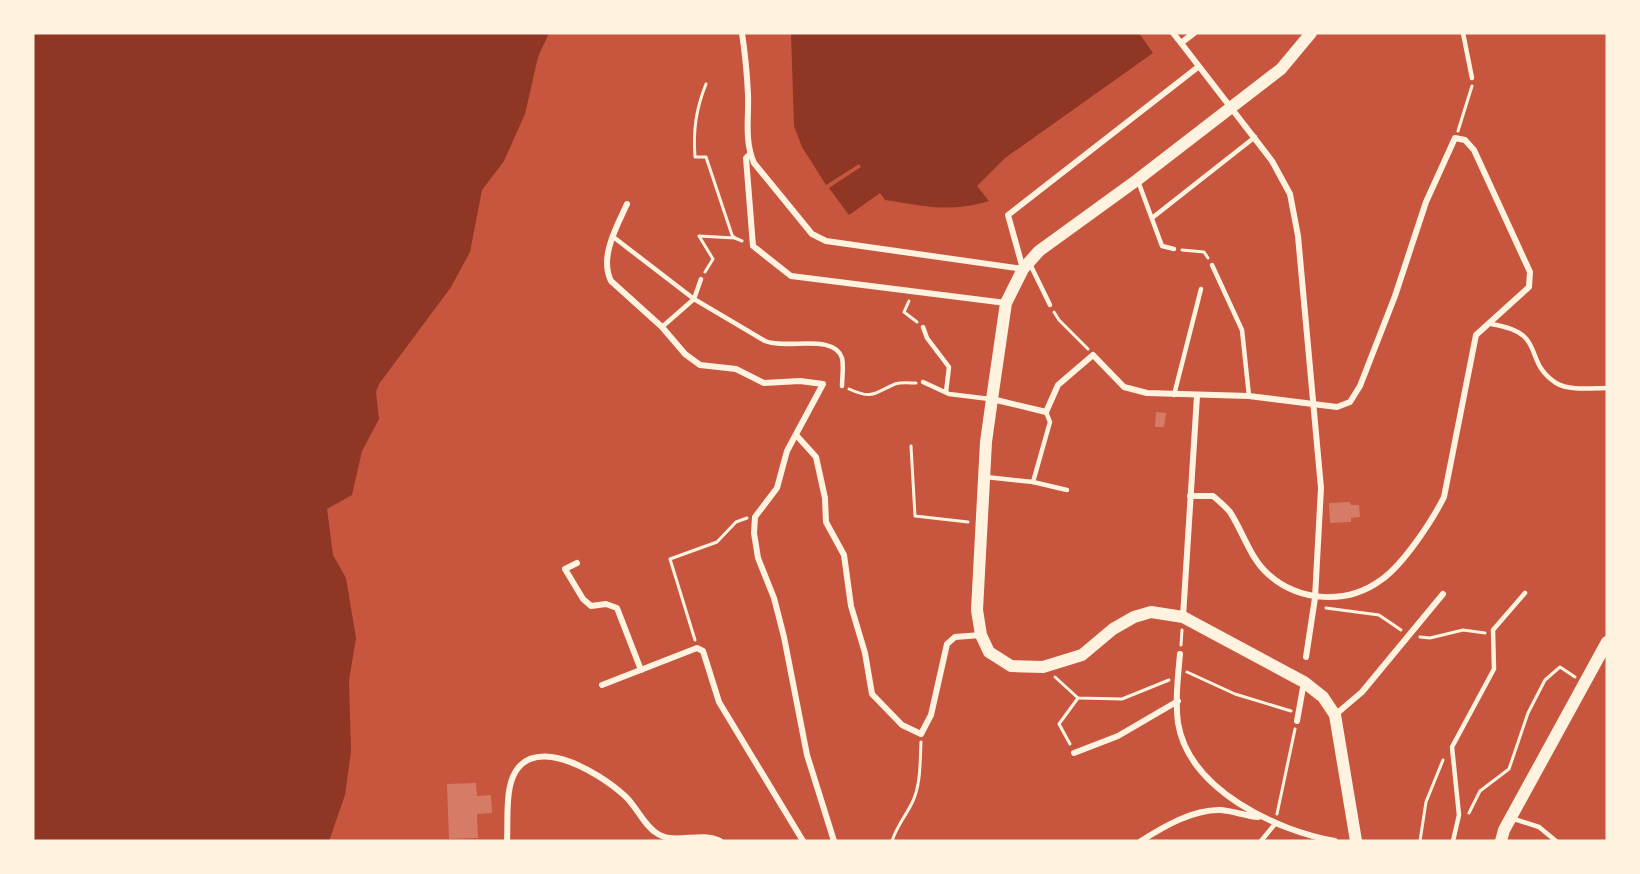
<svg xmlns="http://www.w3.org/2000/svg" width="1640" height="874" font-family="'Playfair Display',serif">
<rect width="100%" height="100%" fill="#c8553d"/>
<!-- water -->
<g fill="#8f3625">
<path d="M33,33H549L538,57L525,114L504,161L482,190L470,252L451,287L379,384L376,392L379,419L362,451L352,495L327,509L333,555L346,578L356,638L349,680L351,752L345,795L329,841H33Z"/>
<path d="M791,33H1139L1153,53L1005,158L977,186L989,201C949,213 925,206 885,200L880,193L849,215L829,188L861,167L859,164L826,185L802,147L794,126Z"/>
</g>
<!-- building -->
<g fill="#d67c66">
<path d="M1156,412L1166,413L1164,427H1155Z"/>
<path d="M1350,502L1351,505H1359L1360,517L1351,518V522L1330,523L1329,503Z"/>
<path d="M476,783L477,796L491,795L492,813L477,814L478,838L449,839L447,784Z"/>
</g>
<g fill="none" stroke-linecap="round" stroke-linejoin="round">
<!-- path -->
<g stroke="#fff3e0" stroke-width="3">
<path d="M706,84C696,109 693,130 695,157H706L732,235L735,238"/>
<path d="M1458,131L1472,86"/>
<path d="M1182,250L1204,252L1208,258"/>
<path d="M705,272L713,259L699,236L735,238L742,241"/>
<path d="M909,301L904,312L917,322"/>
<path d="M1054,312L1059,320L1088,349"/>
<path d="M849,389C873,400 874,393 895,384C901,382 909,383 916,383"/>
<path d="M911,446L915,516L968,522"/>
<path d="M1326,608L1379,615L1401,630"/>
<path d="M1420,637L1430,638L1463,630L1485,633"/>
<path d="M695,640L670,559L717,542L736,522L747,518"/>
<path d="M1181,645L1182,630"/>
<path d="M1187,672L1235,694L1291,711"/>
<path d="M1055,677L1078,698L1122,699L1169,680"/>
<path d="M1070,744L1059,724L1078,698"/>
<path d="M1469,813L1480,791L1509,769L1528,713L1545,680L1560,667L1575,677"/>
<path d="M1277,814L1295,729"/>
<path d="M892,841C897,826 905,817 912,803C921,785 920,761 921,742"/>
<path d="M1420,841L1426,802L1443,760"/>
</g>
<!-- service -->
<g stroke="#fff3e0" stroke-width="4.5">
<path d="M1463,33L1472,78"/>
<path d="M1138,181L1162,246L1174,249"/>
<path d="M1152,218L1255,137"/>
<path d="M612,236L694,299L765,341C787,350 834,333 842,358C844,366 842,378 842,386"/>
<path d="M1030,264L1050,305"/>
<path d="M1212,265L1242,330L1249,396"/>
<path d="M1491,324C1549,333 1521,360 1556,383C1569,391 1592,388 1607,388"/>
<path d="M662,327L694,299L701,279"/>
<path d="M923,327L927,338L949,367L946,392"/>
<path d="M923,382L949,394L990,399"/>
<path d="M1174,395L1201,289"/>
<path d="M986,477L1033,482L1067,490"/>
<path d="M1033,482L1050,422L1046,412"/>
<path d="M1511,818L1539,827L1556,841"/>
<path d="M1261,841L1275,824"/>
<path d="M1453,841L1459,815L1452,747L1494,669L1493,630L1525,593"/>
</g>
<!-- minor -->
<g stroke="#fff3e0" stroke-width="6">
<path d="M742,33C745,53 747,74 748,94C749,118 744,140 754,163L812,234L826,241L1023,269L1008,215L1198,67"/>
<path d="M1173,33L1181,43"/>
<path d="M1194,33L1181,43L1272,161L1290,194L1298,236L1321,488L1315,598L1306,657"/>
<path d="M750,154L746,158L753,246L791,276L1006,303"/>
<path d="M627,204C617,226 599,257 611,281L662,327L685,354L700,365L736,369L764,383L800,381L823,384L787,451L777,488L755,517L754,533L758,558L774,598L784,637L807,755L834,841"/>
<path d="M992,399L1046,412L1058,385L1093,355L1124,387L1147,393L1249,396L1337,407L1350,402L1360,386L1395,296L1426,202L1455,138L1465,140L1474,150L1530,272L1529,287L1476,335L1444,497C1432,521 1403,565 1381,580C1347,605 1299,602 1268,574C1250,558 1243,532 1230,512C1225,506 1219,501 1213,496H1190"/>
<path d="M797,436L816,457L825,498L826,522L844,555L851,606L865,653L872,694L902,725L921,734L931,715L947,644L955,637L981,635"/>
<path d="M577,563L565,569L583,599L591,606L606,604L617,608L641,670"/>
<path d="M1183,617L1197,396"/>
<path d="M1180,654C1178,676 1175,701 1178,723C1189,790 1277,831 1335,841"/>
<path d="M602,685L697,648L703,651L719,702L803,841"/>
<path d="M1335,715L1362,692L1443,594"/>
<path d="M1297,721L1304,682"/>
<path d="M1074,753L1118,736L1178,701"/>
<path d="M507,841C508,824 506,803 510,786C524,726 599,772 625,796C637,807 644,826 658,834C676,845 700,831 720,841"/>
<path d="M1141,841C1163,827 1193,809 1221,810C1233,811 1246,816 1258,817"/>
</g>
<!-- secondary -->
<g stroke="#fff3e0" stroke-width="12">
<path d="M1311,33L1281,69L1137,180L1039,251L1023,269L1006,303L992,399L986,442L977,610L981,635L989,652L1011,666L1043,667L1082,655L1113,629L1134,617L1151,612L1183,617L1304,682L1323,697L1335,715L1356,841"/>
<path d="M1501,841L1504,830L1607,642"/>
</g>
</g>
<!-- border -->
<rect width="1640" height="874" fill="none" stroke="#fff3e0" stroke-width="69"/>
</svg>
